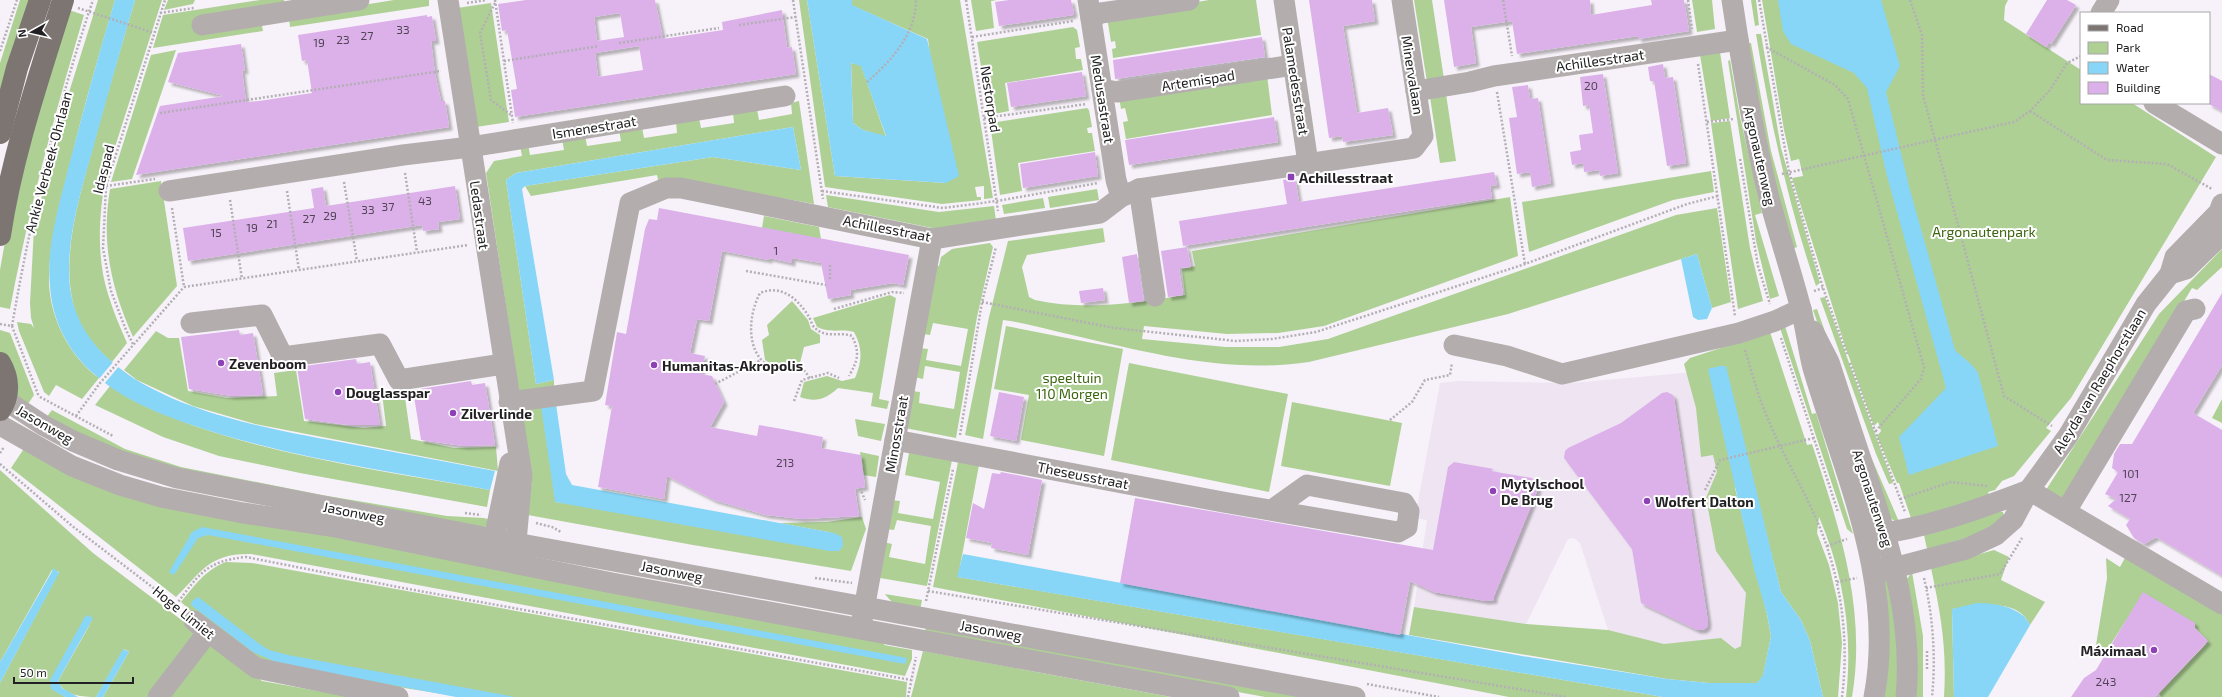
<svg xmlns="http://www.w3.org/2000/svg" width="2222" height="697" font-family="'Exo 2',sans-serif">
<defs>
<filter id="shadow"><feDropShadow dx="3.5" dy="3.5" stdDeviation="1" flood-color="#0004"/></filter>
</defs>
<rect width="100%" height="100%" fill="#f7f2f9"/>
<!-- built -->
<path fill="#efe4f2" d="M1694,372L1750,598L1749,666L1614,654L1608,630L1580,543L1574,538L1568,539L1526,624L1414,607L1427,520L1415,518L1440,383L1458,381L1572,383Z"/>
<!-- green -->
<g fill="#aed095">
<path d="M20,0H34L0,109V63Z"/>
<path d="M98,0H115C99,55 83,109 70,164C60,203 48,244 49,284C51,320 70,357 99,378L82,399L56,385L49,396L44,392L19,331L17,322L31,324L34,328L31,318L30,303L34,228L60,121Z"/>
<path d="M135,0H162L106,175C99,213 96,257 108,294C113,311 120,327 127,343L112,362C94,347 78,327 73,303C61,251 81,192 94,143C107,95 121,47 135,0Z"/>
<path d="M168,0H195L193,4L164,10Z"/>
<path d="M260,0H284L285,6L261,21L263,31L153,48L163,15Z"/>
<path d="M394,0H429V6L290,27L289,17Z"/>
<path d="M799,0H807L835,176L946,183L928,39L851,5L852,0H960L993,198L984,199V186L975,187L977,197H981V200L942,204L825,187Z"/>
<path d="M971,0H997L991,1L994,28L976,31Z"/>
<path d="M1209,0H1256L1261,35L1113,58L1112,49L1116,48L1115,41L1111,42L1107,17Z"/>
<path d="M1414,0H1432L1444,79L1427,82Z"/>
<path d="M1692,0H1712L1715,29L1697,32Z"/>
<path d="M1751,0H1756L1759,25L1755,26Z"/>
<path d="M1762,0H2008L2005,6L2004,20L2081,70V103H2132L2216,157L2071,398L2046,428L2051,431L2014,476L2002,481L1995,490L1988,492L1991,500L1912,521L1899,483H1897L1877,436L1881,431L1878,422L1874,426L1845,346L1792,178L1803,176L1799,159L1791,161L1784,130Z"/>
<path d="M491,3L509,122L476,127L457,8Z"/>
<path d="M66,9L84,15C55,113 29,208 10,309L0,307V270L14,190Z"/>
<path d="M1073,27L1077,30L1080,47L1075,48L1076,59H1081L1083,70L1005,83L1009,111L989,115L977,42Z"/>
<path d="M1756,34H1761L1781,148L1820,283L1816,286C1788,204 1770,120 1756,34Z"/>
<path d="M1748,43H1751L1771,151L1797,247L1792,249L1775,188Z"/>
<path d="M176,50L132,179L111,182L151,55Z"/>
<path d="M1720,52L1730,118L1711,121L1700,55Z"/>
<path d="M1730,60L1740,117L1762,213L1755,215L1779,296L1770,299L1756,241L1728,61Z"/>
<path d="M851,63L861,65L886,137L863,130L853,123Z"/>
<path d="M1267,75L1272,115L1126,139L1123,122L1128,121L1125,108L1121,109L1119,97Z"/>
<path d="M1446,94L1456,161L1440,163L1430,97Z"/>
<path d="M799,101L814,204L715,186L659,184L657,175L531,196L525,186L713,157L801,170L793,127L516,173L506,180L536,384L554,380L555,502L834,533L779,523L827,522L862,517L866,529L851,571L693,545L528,515L532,479L486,173L494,161L522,156L520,145L528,144L530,155L564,150L562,139L585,135L587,146L621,141L619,130L642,127L644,138L677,133L676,121L699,118L701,128L734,123L733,112L757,109L759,120L792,114L791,103Z"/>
<path d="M1087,108L1089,110L1092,127L1087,128L1088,133H1092L1095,151L1018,163L1022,191L1000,195L990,123Z"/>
<path d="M1730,121L1750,248L1763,301L1738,309L1711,123Z"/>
<path d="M1711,171L1714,192L1673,200L1529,252L1522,202Z"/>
<path d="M161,181L177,286L133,337C111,288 101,243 110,189Z"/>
<path d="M1097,189L1099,200L1050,208L1048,197Z"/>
<path d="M826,195L939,212L994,206L996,221L937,229L828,207Z"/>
<path d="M1510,197L1518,256L1324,326L1278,333L1227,334L1144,326L1142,339L1226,347H1279L1328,339L1676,215L1717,208L1731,302L1712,308L1697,254L1508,314L1309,362C1228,374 1150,353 1072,335C1049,330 1026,323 1003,320L983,439L965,435L989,317L1008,241L1103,228L1105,242L1027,255L1022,267L1029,297L1035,300C1086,311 1134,303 1185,295L1182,269L1195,266L1192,251Z"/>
<path d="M1043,198L1045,208L1004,214L1002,205Z"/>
<path d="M764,216L819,227L821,239L762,228Z"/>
<path d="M990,243L993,247L977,317L956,438L905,428L912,391L920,392L919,403L954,409L960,372L925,366L923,379L914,377L920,348L928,349L926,360L961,366L968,329L933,323L930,335L923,334L935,265L939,266L941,257L952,249Z"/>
<path d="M2222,249V267L2197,290L2192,288L2062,504L2044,493L2159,314Z"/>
<path d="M890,295L896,298L879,399L889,401L887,409L871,406L873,393L838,388C826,399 816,403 800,397L804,382L827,376L842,381L855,378C862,362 863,348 854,332C840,328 833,334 817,327L813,318Z"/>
<path d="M1825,297L1893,483L1889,484L1876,454L1820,298Z"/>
<path d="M792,301L808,320L811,329L820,335V343L804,347L799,367C785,370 777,369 765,360L762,340L769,335L767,325Z"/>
<path d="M1817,309L1862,436L1900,524L1885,515L1813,310Z"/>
<path d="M1006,326L1123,349L1104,456L1021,440L1029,395L994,389Z"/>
<path d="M1785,326L1812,414L1816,413L1853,534L1847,529L1780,328Z"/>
<path d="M0,330L10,333L33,392L34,395L26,407L20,402L0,355Z"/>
<path d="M156,331L168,338H179L188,391L227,398L277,396L274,373L296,370L304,421L364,428L386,426L382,393L404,391L411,439L454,448L496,447L498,471L255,424L193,406L137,380L124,370Z"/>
<path d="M1770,332L1807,445L1812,444C1839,526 1867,609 1852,697H1846C1853,634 1844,575 1819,517L1817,533L1829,565L1838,603L1842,643L1838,697H1823L1810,641L1801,620L1781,592L1756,493L1735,488L1767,614L1771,636L1763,676L1757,683H1709L1667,679L1409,635L1414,607L1526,624L1608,630L1664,644L1721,638L1735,649L1741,646L1746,593L1716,551L1706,498L1717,472L1713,455L1701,457L1696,408L1684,364L1690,358Z"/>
<path d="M1129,363L1288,394L1269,492L1111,460Z"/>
<path d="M110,386C136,405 166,415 195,426C290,459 392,472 490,490L487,507L300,473L219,456L163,437L95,405Z"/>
<path d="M2222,399V423L2212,418Z"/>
<path d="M1292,402L1402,423L1390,486L1281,466Z"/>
<path d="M52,410L125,449L181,467L322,495L447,516L484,518L494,521L483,528L148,464L45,419Z"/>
<path d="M855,419L885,424L881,441L858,436Z"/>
<path d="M25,447L73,472L886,638L884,645L912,650V659L905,676L251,554C210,553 202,571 176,597L11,468Z"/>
<path d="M860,452L879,456L876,477L863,475Z"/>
<path d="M909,453L952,460L927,586L880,578L883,542L892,544L889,557L925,564L931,526L897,520L894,530L886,529L891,500L900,501L898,513L933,519L940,482L905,475Z"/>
<path d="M958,462L979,465L958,577L1663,697H1509L933,587Z"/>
<path d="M0,470L93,553L262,681L318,691L366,697H103L129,652L124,649L96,697C83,697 64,696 58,681L93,619L51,688L65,697H0V683L59,572L52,570L0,662Z"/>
<path d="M1997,512H2003L2005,521L1982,534L1927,549L1924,535Z"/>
<path d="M1994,550L2009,557L2001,580L2045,602L2030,625C2017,596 1976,606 1952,609L1954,697H1944C1947,649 1941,615 1931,568Z"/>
<path d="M2126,556L2222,613V697H2161L2159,693L2206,644L2207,640L2193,626L2143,594L2104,655L2102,658L2097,654L2096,645L2107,578L2106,558L2120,567Z"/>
<path d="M226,562L252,563L907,682L906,697H462L289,670L265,664L203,622L181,602C195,585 205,570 226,562Z"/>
<path d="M1912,572L1923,636V697H1912L1904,583Z"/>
<path d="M1888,579L1893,583L1901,697H1879L1883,580Z"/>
<path d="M885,594L922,600L920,610C906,608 894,607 885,594Z"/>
<path d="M927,624L1311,697H1265L924,634Z"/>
<path d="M923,651L1171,697H911Z"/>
</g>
<!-- water -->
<g fill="#87d6f7" fill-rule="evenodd">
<path d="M115,0H135C120,50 106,101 92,152C80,194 65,243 70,287C84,402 261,427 351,444C399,453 447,462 495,471L490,490C390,471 288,458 192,425C157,413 122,399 94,374C68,352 52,320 50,286C46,247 59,206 68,169C83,112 98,56 115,0Z"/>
<path d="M807,0H852V5L927,39L959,176L946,183L835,176ZM851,63L861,66L886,136L863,130L853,123Z"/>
<path d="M1778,0H1881L1900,66L1886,92L1910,190L1955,350C1963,358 1972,363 1978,373L1998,446L1909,475L1899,437L1946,388L1887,176L1867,88L1854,73L1791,44L1783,31Z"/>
<path d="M793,127L801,170L713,157L525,186L522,189L554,380L536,384L506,180L516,173Z"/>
<path d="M1697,254L1712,308L1707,319L1698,320L1693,317L1681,259Z"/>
<path d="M1720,366H1726L1781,592L1801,620L1810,641L1823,697H1663L957,577L963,554L1522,656L1667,679L1709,683H1757L1763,675L1771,636L1767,614L1754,569L1708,369Z"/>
<path d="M555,397L566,474L572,485L834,533L842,537L843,546L839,551H830L555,502L540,399Z"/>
<path d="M202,527L907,658L905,664L208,535L198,538L174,575L169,572L192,532Z"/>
<path d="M54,568L59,573L0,683V662Z"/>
<path d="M198,597L261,645L269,650L288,655L515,697H456L281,664L253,652L191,605L192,601Z"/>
<path d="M1977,603C1995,603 2022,607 2030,625L1988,697H1954L1952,609Z"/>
<path d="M86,615L93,618L58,681L62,688L78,697H65L51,689L50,680Z"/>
<path d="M123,649L129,652L103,697H96Z"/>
</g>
<!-- pier -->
<path fill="#f7f2f9" d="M114,361L120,365L104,384L98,380Z"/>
<!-- building -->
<g fill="#dcb1ea" fill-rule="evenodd" filter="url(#shadow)">
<path d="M526,0H655L663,39L723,30L722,22L782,10L787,48L792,47L796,74L515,117L511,90L517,89L507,30L502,31L498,4ZM620,13L624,37L597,41L594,17ZM639,46L643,70L598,77L595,53Z"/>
<path d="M1009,0H1071L1074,13L1073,15L999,26L995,2Z"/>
<path d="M1309,0H1372L1375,21L1343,26L1357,113L1388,108L1393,135L1343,142L1342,136L1329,138Z"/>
<path d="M1444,0H1590L1591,15L1652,5L1651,0H1684L1689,31L1638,39V36L1517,54L1512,21L1471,27L1476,63L1454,67Z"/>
<path d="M2047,0H2067L2076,5L2051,44L2049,42L2046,47L2026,34Z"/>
<path d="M427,15V17L432,16L436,41H431L435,74L441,101H445L449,127L136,175L160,106L224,96L168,82L178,53L241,44L245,71L242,70L246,102L259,101L312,93L307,60L302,61L298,35Z"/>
<path d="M1262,37L1265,57L1115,79L1113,60Z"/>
<path d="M1663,64L1665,78L1673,77L1686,163L1667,166L1654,81H1650L1648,67Z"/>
<path d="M1082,72L1086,96L1011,107L1007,83Z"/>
<path d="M1603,74L1618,173L1600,176L1599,170L1584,172L1583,163L1572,165L1570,152L1581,150L1579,135L1593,133L1589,105L1583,106L1580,77Z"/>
<path d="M2209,74L2222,81V111L2209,104Z"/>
<path d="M1528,85L1530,99L1538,98L1551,183L1532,187L1530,172L1517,174L1509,118L1517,117L1512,87Z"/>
<path d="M1274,117L1278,142L1129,165L1125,140Z"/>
<path d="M1095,152L1098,176L1023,188L1020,164Z"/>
<path d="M1494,172L1497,185L1490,186L1492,198L1183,246L1179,221L1287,204L1283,180L1295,178L1299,202Z"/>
<path d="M455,186L460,219L438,222L439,229L423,231L422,225L188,261L183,228L314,208L311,189L323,187L326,206Z"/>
<path d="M659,208L909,255L903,285L893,283L850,290L851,295L828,299L821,263L792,258V263L769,258V260L722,251L709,321L697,319L690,353L705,356L701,374L712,376L724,402L710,427L757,436L759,425L782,429L823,437L821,448L861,455L865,487L855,489L859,516L802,519L766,515L714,500L667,476L664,499L598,487L612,406L605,405L617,332L626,334L645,229L649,219L657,220Z"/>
<path d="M1187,247L1191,267L1179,268L1183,295L1168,297L1161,251Z"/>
<path d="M1137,254L1144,301L1129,303L1122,257Z"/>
<path d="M1103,288L1105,300L1081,303L1079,291Z"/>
<path d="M2222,293V365L2193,413L2222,430V576L2156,537L2144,544L2134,538L2126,525L2130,519L2108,506L2116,499L2105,494L2118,472L2112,468L2114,454L2120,444H2132Z"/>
<path d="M239,330L240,335L253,333L263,395L232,396L189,389L181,337Z"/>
<path d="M356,359L357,364L370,362L380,425H348L305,419L297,367Z"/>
<path d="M471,381L472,385L485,383L495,445L464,446L421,440L413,390Z"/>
<path d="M999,392L1024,397L1016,441L990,436Z"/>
<path d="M1667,392L1673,395L1674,398L1708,622L1707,627L1703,630H1697L1641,603L1632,549L1564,458L1565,451L1568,448L1621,423L1662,393Z"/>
<path d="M1454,462L1494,469L1491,471L1532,478L1538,489L1494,596V600L1486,601L1434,592L1410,581L1400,635L1120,583L1135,498L1433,550L1448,467Z"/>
<path d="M1001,472L1042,480L1028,555L991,548L992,543L966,538L973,503L984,509L992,473L1000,474Z"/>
<path d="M2143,592L2195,623V628L2208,641L2155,697H2071L2084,678L2096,670Z"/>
</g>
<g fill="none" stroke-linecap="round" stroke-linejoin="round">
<!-- path -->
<g stroke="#b3afb5" stroke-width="2.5" stroke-dasharray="2 2" stroke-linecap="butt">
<path d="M495,0L513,123"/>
<path d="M793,0L823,199"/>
<path d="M966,0L998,211"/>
<path d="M1503,0L1512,56"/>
<path d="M1688,0L1692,29"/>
<path d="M1759,0L1789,172L1823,288L1847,354"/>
<path d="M1910,0L1922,35L1923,95L2004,396L2052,426"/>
<path d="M467,3L486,0"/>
<path d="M495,3L480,33L491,100L511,115"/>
<path d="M78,8L154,33"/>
<path d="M160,13L194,8"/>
<path d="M739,25L796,17"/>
<path d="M972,37L1073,21"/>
<path d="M619,43L719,28"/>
<path d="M1766,47L1835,85L1848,99L1924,367L1921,379L1875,432"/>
<path d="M0,51L17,0"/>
<path d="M504,61L599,46"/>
<path d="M1698,64L1735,316"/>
<path d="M867,82C891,61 916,34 916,0"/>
<path d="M1497,92L1525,264"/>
<path d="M2030,111L2107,160L2167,164L2212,189"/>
<path d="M160,113L441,71"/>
<path d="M984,118L1087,104"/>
<path d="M1707,122L1734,119"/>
<path d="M1740,159L1758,266L1770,304"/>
<path d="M405,173L417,252"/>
<path d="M1782,174L2014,122L2030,111L2050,90L2067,63L2081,56"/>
<path d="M344,182L357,261"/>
<path d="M106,186L155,179"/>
<path d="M287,191L299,270"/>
<path d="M822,191L943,208L997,201L1098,183"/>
<path d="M230,200L242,279"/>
<path d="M172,208L184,287"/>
<path d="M830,265V280"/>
<path d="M746,271L826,285"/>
<path d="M184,287L468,245"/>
<path d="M1814,291L1823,288"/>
<path d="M982,302L1114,328L1236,341L1272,339L1316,332L1525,264L1687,204L1718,196"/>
<path d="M834,309L892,292L904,293"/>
<path d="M0,324L12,326L39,397"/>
<path d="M12,326C31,216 57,106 93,0"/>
<path d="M1781,338L1838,512"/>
<path d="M133,344L126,330L111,291L103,248L106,186L165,0"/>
<path d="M1745,350C1752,373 1758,396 1768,419C1784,458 1807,494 1822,533C1842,585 1849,642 1842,697"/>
<path d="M1850,363L1905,512"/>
<path d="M810,378L803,369C751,381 741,330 760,293C782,284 798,299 809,317C811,320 812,326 815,328C826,339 839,331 852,336C860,353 858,360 849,376"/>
<path d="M715,384L761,360"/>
<path d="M40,397L113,436"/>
<path d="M794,401L802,380L828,373L839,378"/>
<path d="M76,416L100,383L184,287"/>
<path d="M1390,420L1412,402L1425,380L1450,375L1452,363"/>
<path d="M960,435L982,302L996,247"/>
<path d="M0,453L4,447"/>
<path d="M0,464L71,525L181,609"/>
<path d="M860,488L865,500"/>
<path d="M1705,490L1720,460L1814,438"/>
<path d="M1900,499L1951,482L1987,486"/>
<path d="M465,513L481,515"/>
<path d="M536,523L552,527L561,532"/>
<path d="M1827,546L1847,539"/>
<path d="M815,578L852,583"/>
<path d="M1924,578C1933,616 1936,658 1932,697"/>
<path d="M1837,582L1857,578"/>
<path d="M1926,588L2000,574L2022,538"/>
<path d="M928,591L1566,697"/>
<path d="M926,601L953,469"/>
<path d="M176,605C199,574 206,561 246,557L403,588L911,680"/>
<path d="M1927,651V670"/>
<path d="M1367,684L1439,697"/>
<path d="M908,697L916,657"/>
</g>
<!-- minor -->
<g stroke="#b3aead" stroke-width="21">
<path d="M448,0L522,475L516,542L508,553"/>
<path d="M1088,0L1116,180L1121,197"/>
<path d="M1284,0L1308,163"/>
<path d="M1732,0C1742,67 1753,133 1769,198C1779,235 1791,271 1801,309C1806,328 1808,349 1813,368C1845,476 1896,583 1874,697"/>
<path d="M2101,13L2109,0"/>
<path d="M1091,18L1101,13L1189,0"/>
<path d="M202,25L359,0"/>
<path d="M1102,89L1117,92L1293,65"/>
<path d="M1416,91L1470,82L1494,76L1738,40"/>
<path d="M2154,103L2222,144"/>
<path d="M1139,189L1155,296"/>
<path d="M169,191L403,155L470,147L785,96"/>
<path d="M2170,274L2186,269L2222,234"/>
<path d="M191,323L262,315L283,357L380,344L399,380L503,364"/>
<path d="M1813,331L1829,362C1842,402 1855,442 1869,483C1892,553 1913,623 1906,697"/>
<path d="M1454,345L1507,356L1562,374L1739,333L1775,321L1801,309"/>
<path d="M5,400L43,425L73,441L118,460L177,478L494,539L1355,697"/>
<path d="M509,402L593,391L630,203L666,188H681L932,239L1100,213L1121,197L1139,189L1414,148L1423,136L1402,0"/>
<path d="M0,425L72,466L120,485L161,497L243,513L330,526L612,583L1229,697"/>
<path d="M895,440L1223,502L1398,532L1407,527L1409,511L1404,503L1307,485L1272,510"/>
<path d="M2029,490L2222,604"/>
<path d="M2066,511L2186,311L2195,309"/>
<path d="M1871,535C1926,528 1977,510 2029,490"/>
<path d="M498,551L494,539L510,463"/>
<path d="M1875,573L1966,549L1996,535L2013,520L2029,490L2068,436L2146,304L2170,274L2175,257L2219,212L2222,204"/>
<path d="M862,620L932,239"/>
<path d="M194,621L256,668L398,697"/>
<path d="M158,697L208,632"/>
</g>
<!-- major -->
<g stroke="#7c7572" stroke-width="22">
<path d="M0,133L17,68L40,0"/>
<path d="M0,235C12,155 39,77 63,0"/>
<path d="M0,363C9,378 10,396 0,410"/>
</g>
</g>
<!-- markers -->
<g fill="#8c42b4" stroke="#fff" stroke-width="1.5">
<rect x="1287" y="173" width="8" height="8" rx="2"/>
<circle cx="221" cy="363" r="4"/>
<circle cx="654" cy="365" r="4"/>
<circle cx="338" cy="392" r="4"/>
<circle cx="453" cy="413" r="4"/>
<circle cx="1493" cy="491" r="4"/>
<circle cx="1647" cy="501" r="4"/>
<circle cx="2154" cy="650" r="4"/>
</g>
<g text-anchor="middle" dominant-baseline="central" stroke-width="4" stroke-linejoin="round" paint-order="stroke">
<!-- number labels -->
<g font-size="12" fill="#504454">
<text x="403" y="29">33</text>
<text x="367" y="35">27</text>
<text x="343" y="39">23</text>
<text x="319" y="42">19</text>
<text x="1591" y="85">20</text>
<text x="425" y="200">43</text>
<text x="388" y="206">37</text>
<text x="368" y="209">33</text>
<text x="330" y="215">29</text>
<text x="309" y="218">27</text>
<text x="272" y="223">21</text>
<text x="252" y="227">19</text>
<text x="216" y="232">15</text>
<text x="776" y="250">1</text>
<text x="785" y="462">213</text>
<text x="2131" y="473">101</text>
<text x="2128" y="497">127</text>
<text x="2106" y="681">243</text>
</g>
<!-- street labels -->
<g font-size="14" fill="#222022" stroke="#fff">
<text transform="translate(1600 60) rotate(-8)">Achillesstraat</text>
<text transform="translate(1413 75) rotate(81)">Minervalaan</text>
<text transform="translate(1198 80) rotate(-9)">Artemispad</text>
<text transform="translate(1296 81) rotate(81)">Palamedesstraat</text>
<text transform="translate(991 99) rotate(81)">Nestorpad</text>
<text transform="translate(1103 99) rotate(81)">Medusastraat</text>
<text transform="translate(594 127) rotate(-9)">Ismenestraat</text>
<text transform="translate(1760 156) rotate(77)">Argonautenweg</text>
<text transform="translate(48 162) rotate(-75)">Ankie Verbeek-Ohrlaan</text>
<text transform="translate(103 169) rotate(-76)">Idaspad</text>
<text transform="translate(480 215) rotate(82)">Ledastraat</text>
<text transform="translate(887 228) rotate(11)">Achillesstraat</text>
<text transform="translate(2099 381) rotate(-59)">Aleyda van Raephorstlaan</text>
<text transform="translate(45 424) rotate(30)">Jasonweg</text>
<text transform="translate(896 434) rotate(-80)">Minosstraat</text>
<text transform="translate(1083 475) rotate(11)">Theseusstraat</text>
<text transform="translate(1873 498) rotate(72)">Argonautenweg</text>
<text transform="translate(354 512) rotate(11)">Jasonweg</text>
<text transform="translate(672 571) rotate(11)">Jasonweg</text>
<text transform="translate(184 612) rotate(39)">Hoge Limiet</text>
<text transform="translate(991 630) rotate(10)">Jasonweg</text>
</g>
<!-- poi labels -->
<g font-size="14" font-weight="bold" fill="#222022" stroke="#fff" text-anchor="start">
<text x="1299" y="177">Achillesstraat</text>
<text x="229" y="363">Zevenboom</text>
<text x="662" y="365">Humanitas-Akropolis</text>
<text x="346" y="392">Douglasspar</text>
<text x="461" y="413">Zilverlinde</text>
<text x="1501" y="483">Mytylschool<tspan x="1501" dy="16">De Brug</tspan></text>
<text x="1655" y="501">Wolfert Dalton</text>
<text x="2146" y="650" text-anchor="end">Máximaal</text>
</g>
<!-- park labels -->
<g font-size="14" fill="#3b640e" stroke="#fff">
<text x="1984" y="231">Argonautenpark</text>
<text x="1072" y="377">speeltuin<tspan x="1072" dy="16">110 Morgen</tspan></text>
</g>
</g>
<!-- legend -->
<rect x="2080" y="12" width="130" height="92" fill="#ffffff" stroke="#a7a6a7"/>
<rect x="2088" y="25" width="20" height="6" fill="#7c7572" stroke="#a7a6a7"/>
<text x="2116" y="32" font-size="12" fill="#222022">Road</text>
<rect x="2088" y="42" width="20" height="12" fill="#aed095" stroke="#a7a6a7"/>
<text x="2116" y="52" font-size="12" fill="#222022">Park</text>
<rect x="2088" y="62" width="20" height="12" fill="#87d6f7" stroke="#a7a6a7"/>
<text x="2116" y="72" font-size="12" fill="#222022">Water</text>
<rect x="2088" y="82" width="20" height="12" fill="#dcb1ea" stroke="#a7a6a7"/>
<text x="2116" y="92" font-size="12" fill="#222022">Building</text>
<!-- north arrow -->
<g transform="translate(32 32) rotate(262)" stroke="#ffffff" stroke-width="3" paint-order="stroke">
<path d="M0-3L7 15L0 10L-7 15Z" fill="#222022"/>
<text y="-6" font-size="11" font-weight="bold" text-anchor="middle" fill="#222022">N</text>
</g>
<!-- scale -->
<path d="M14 677v6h119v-6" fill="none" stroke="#222022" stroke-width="2"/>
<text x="20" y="677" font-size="12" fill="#222022" stroke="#ffffff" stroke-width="3" paint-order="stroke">50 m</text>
</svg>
